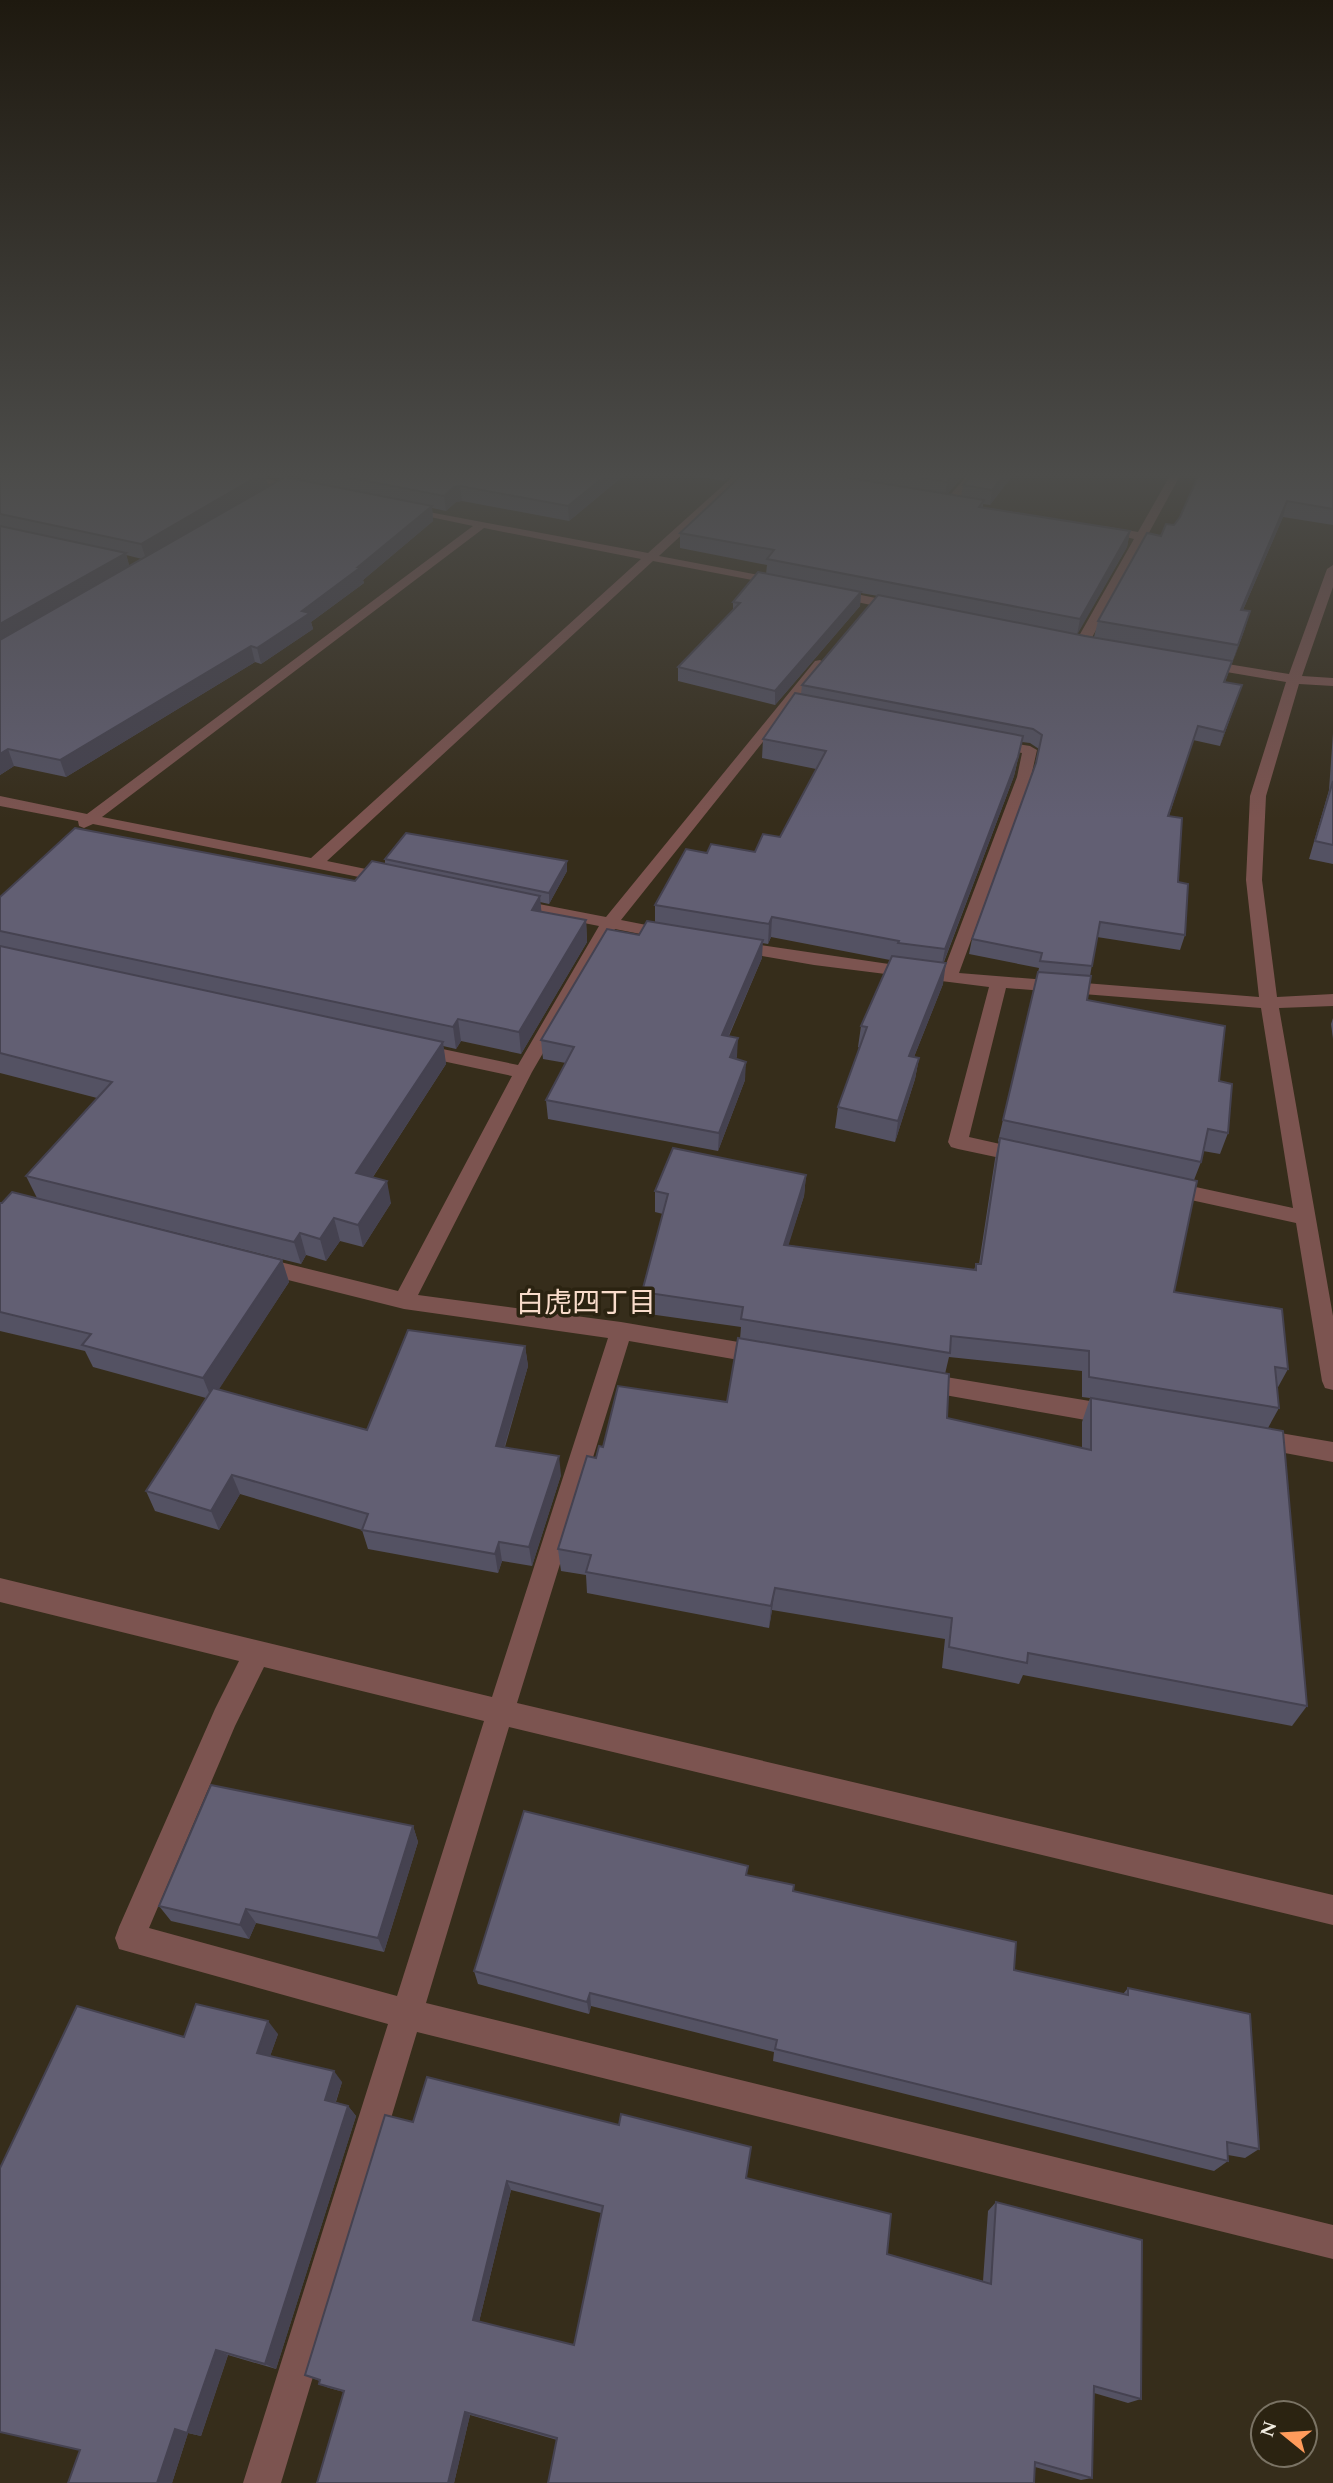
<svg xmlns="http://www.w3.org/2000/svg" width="1333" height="2483" font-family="Spectral,'Noto Sans JP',serif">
<rect width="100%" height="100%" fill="#362d1b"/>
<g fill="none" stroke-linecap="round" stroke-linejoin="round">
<!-- minor -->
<g fill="#7c5450" fill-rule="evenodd">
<path d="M214,472H235L309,488L303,491L219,475Z"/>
<path d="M738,472H749L659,556L780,579L786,583L784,586L653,561L327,861L395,875L397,878L395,881L389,883L93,824L84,828L79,826L78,821L0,806V796L87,814L473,526L402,511V507L648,553ZM484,528L641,559L311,858L102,817Z"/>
<path d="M970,472H981L952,506H944V502Z"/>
<path d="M1172,472H1182L1089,643L1087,646H1077L1075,643L1134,539L1098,530L1104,526L1138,532Z"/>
<path d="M1333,565V587L1302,676L1333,678V686L1299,684L1266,796L1262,880L1277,997L1333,994V1006L1279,1008L1333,1316V1390L1325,1388L1322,1381L1296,1223L1168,1195L1161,1193L1158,1188L1161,1183L1168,1181L1293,1208L1261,1008L1006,988L969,1137L1031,1151L1034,1156L1031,1161L1024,1163L958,1149L951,1147L948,1142L989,987L814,965L733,951L724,946L733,941L943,972L1017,777L1022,753L989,747L987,744L989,741L994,740L1030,746L1037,750L1031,777L959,973L1259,997L1246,880L1250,796L1286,682L1203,668L1196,664L1203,660L1289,674L1327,569Z"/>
<path d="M832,589L900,603L906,607L900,611L828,596V590Z"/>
<path d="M820,660L827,664L796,701L806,703V709L790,708L621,920L677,931L679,935L677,939L671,940L615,929L532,1072L418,1295L621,1322L762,1346L770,1349L773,1355L770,1361L762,1364L629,1341L517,1703L1333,1895V1925L509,1727L426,2003L1333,2225V2259L417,2032L281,2483H243L388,2024L119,1949L115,1938L119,1927L215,1709L239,1661L0,1602V1578L492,1697L608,1338L404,1309L252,1271L249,1265L252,1259L260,1257L398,1291L512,1076L419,1056L410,1050L419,1044L518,1065L599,926L513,909L505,904L513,899L606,917L815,661ZM264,1667L484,1721L397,1996L149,1928L235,1726Z"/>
<path d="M922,1373L1114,1405L1122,1408L1126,1415L1122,1422L1114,1425L922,1391L914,1389L911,1382L914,1375Z"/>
<path d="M1256,1429L1333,1442V1462L1248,1446L1244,1439L1248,1432Z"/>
</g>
</g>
<!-- wall -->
<g fill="#545263" fill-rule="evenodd">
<path d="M0,472H295L285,477L301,480L300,472H628L569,521L462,501L456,502L446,511L432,508L433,521L363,580L364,583L311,622L313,629L261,664L255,662L66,777L14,766L0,775ZM265,475L282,478L268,487ZM126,555L142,559L129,566Z"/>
<path d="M671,472H734L724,481Z"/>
<path d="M741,472H967L947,494L961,497L963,485L974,472H1015L990,505L983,504V507L1130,531L1127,547L1077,634L1094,637L1098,621L1161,536L1174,525L1333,472V525L1283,517L1243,610L1245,628L1225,682L1242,685L1220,746L1193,740L1169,816L1185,935L1180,950L1097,937L1090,976L1087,1000L1219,1081L1228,1133L1220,1154L1203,1151L1201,1162L1194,1180L1174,1292L1288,1369L1277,1389L1279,1408L1268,1428L1307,1706L1292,1726L1023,1675L1019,1684L942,1668L945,1639L772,1610L769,1628L587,1593L586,1575L561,1571L558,1549L596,1458L603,1447L727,1402L740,1339L741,1327L642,1313V1292L663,1214L655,1212V1191L806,1175L804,1196L788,1245L974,1270L976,1264H979L995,1159L999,1142L998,1141L1039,968L969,954L972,939L1036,764L1039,749L1030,743L1022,742L1014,776L944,962L943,984L914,1057L919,1058L915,1079L895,1142L835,1128L838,1107L860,1048L858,1047L861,1026L890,960L771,937L768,944L762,943V958L729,1036L737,1056L736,1059L745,1080L718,1151L548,1119L546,1100L566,1063L543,1059L541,1040L639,935L655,922V905L707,853L755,852L780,837L816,769L762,758L763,739L801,694L802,685L878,596L861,593L860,606L775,705L678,681V667L733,611V602L766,574L767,565L680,548V533L741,476ZM949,1357L1082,1371V1397L1090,1398L1082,1422V1448L947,1418L945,1374Z"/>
<path d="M1333,733V864L1309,859L1329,790Z"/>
<path d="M385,859L567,871L549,904L540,902L541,912L586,920L587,942L521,1054L461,1041L456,1049L443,1046L446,1064L373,1177L391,1203L363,1247L340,1241L326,1261L306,1255L301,1264L37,1198L26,1176L97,1098L0,1073V897L355,881L385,863Z"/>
<path d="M1333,1018V1039L1331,1024Z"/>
<path d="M0,1203L282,1260L289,1282L218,1390L367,1430L525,1346L528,1366L505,1447L561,1475L532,1566L502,1561L498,1573L368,1549L362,1530L240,1494L219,1530L155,1511L146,1491L206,1398L93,1367L85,1351L0,1331Z"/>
<path d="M413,1826L418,1842L384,1952L256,1923L249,1939L171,1921L159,1906Z"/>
<path d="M746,1875L1014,1970L1123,1994L1128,1988L1259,2149L1245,2158L1228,2155V2161L1214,2171L773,2061L774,2052L591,2006L589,2014L478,1984L474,1971Z"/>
<path d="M278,2034L270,2056L342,2082L336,2102L348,2106L356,2116L276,2369L228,2355L201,2436L188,2433L172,2483H68L80,2450L184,2037Z"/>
<path d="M413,2122L746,2178L887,2254L983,2281L988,2211L996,2202L1141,2399L1128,2403L1094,2393L1092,2478L1081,2480L1035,2467L557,2440L470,2415L454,2483H317L344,2392L329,2388L319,2384L320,2381L305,2375ZM511,2190L601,2213L574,2345L479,2322Z"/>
</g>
<!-- shaded-wall -->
<g fill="#454250">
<path d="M265,472L268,487L146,559L141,544Z"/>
<path d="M281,472H295L283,478Z"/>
<path d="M610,472H628L569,521L568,506Z"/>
<path d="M725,472H734L724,481Z"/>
<path d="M956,472H967L945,497L947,482Z"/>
<path d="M1006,472H1015L990,505L992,490Z"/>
<path d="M460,486L462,501L456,502L446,511L444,496L454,487Z"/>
<path d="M1287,501L1283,517L1236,626L1241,610Z"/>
<path d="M432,506L433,521L363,580L364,583L311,622L313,629L261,664L257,648Z"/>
<path d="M1130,531L1127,547L1077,635L1080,619Z"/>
<path d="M126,553L130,568L0,644V624Z"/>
<path d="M861,592L860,606L775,705V691Z"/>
<path d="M1250,611L1245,628L1233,662L1238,645Z"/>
<path d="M251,646L255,662L66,777L60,760Z"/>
<path d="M1242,685L1237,699L1220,746L1224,732Z"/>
<path d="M1023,736L1014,776L941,969L945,949Z"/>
<path d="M8,749L14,766L0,775V754Z"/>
<path d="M567,861V871L549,904V893Z"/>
<path d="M540,896L542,918L532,910Z"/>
<path d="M772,917L771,937L768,944L769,924Z"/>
<path d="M586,920L587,942L521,1054L519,1032Z"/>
<path d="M763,940L762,958L721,1053L722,1035Z"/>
<path d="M946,963L943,984L906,1077L909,1056Z"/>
<path d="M458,1019L461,1041L456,1049L453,1027Z"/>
<path d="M738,1038L737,1056L729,1075L730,1057Z"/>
<path d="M443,1042L446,1064L361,1195L356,1173Z"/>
<path d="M919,1058L915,1079L895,1142L898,1121Z"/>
<path d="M746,1062L745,1080L718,1151L719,1133Z"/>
<path d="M806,1175L804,1196L782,1266L784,1245Z"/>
<path d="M387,1181L391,1203L363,1247L358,1225Z"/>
<path d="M334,1218L340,1241L326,1261L320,1239Z"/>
<path d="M300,1233L306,1255L301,1264L294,1242Z"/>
<path d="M282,1260L289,1282L212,1400L203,1378Z"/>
<path d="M525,1346L528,1366L499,1465L496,1446Z"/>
<path d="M559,1456L561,1475L532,1566L529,1547Z"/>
<path d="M232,1475L240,1494L219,1530L211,1511Z"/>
<path d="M499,1542L502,1561L498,1573L495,1554Z"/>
<path d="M775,1588L772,1610L769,1628L771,1606Z"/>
<path d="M413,1826L418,1842L384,1952L378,1938Z"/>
<path d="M246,1909L256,1923L249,1939L240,1925Z"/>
<path d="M590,1993L591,2006L589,2014L587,2002Z"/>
<path d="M268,2021L278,2034L267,2065L257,2053Z"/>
<path d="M334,2071L342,2082L333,2110L325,2100Z"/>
<path d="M348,2106L356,2116L276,2369L265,2364Z"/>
<path d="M507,2181L511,2190L478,2326L473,2320Z"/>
<path d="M216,2350L228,2355L201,2436L188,2433L172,2483H157L175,2429Z"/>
<path d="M465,2412L470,2415L454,2483H448Z"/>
</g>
<!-- building -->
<g fill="#625f73" stroke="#454250" stroke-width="2" fill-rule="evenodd">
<path d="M0,472H265L141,544L0,514Z"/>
<path d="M320,472H610L568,506L460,486L454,487L444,496Z"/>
<path d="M745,472H813L984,500L979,507L1130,531L1080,619L767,559L774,550L680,533Z"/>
<path d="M883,472H956L947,482Z"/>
<path d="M974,472H1006L992,490L963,485Z"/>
<path d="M1200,472H1333V509L1287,501L1241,610L1250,611L1238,645L1098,621L1147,533L1161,536L1166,524L1174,525L1180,517Z"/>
<path d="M285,477L432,506L358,567H361L302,611L310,613L257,648L251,646L60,760L8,749L0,754V640Z"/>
<path d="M0,526L126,553L0,624Z"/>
<path d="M758,572L861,592L775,691L678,667L740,603L733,602Z"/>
<path d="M878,595L1085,636L1232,661L1224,682L1242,685L1224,732L1198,726L1168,816L1182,818L1178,882L1188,884L1185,935L1100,922L1092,966L1040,961L1042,953L972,939L1036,763L1042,735L1033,729L802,685Z"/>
<path d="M795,693L1023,736L1018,757L945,949L898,943L899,941L772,917L769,924L655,905L686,849L707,853L711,844L755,852L763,834L780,837L826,751L763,739Z"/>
<path d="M1333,781V845L1315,841Z"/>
<path d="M75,828L355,881L372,861L540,896L532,910L586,920L519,1032L458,1019L453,1027L0,931V897Z"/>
<path d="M406,833L567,861L549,893L385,859Z"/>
<path d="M647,921L763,940L722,1035L738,1038L730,1057L746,1062L719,1133L546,1100L574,1047L541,1040L607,929L639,935Z"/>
<path d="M0,946L443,1042L356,1173L387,1181L358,1225L334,1218L320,1239L300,1233L294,1242L26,1176L112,1082L0,1053Z"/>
<path d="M892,956L946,963L909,1056L919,1058L898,1121L838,1107L867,1027L861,1026Z"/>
<path d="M1038,972L1091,976L1087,1000L1225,1026L1219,1081L1232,1084L1228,1133L1208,1129L1201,1162L1003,1120Z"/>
<path d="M1000,1138L1197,1181L1174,1292L1282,1309L1288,1369L1275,1367L1279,1408L1089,1377V1351L951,1336L950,1353L741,1319L743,1307L642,1292L668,1194L655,1191L673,1148L806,1175L784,1245L976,1270V1264H981Z"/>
<path d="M12,1192L282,1260L203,1378L82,1345L91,1334L0,1312V1203H2Z"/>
<path d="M408,1330L525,1346L496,1446L559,1456L529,1547L499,1542L495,1554L362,1530L368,1514L232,1475L211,1511L146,1491L213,1388L367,1430Z"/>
<path d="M738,1338L949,1374L947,1418L1091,1450V1398L1283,1431L1307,1706L1028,1653L1027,1663L949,1647L952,1618L775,1588L771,1606L586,1572L591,1555L558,1549L587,1456L596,1458L599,1446L603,1447L618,1386L727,1402Z"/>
<path d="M211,1785L413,1826L378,1938L246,1909L240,1925L159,1906Z"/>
<path d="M524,1811L748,1866L746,1875L794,1885L793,1891L1016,1942L1014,1970L1128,1995V1988L1250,2014L1259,2149L1227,2142L1228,2161L775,2049L777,2040L590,1993L587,2002L474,1971Z"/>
<path d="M196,2004L268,2021L257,2053L334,2071L325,2100L348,2106L265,2364L216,2350L187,2433L175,2429L157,2483H68L80,2450L0,2432V2168L77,2006L184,2037Z"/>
<path d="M427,2077L619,2125L621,2114L751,2147L746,2178L891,2214L887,2254L991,2284L996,2202L1142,2240L1141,2399L1094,2386L1092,2478L1035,2462L1034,2483H548L557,2438L465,2412L448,2483H317L344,2391L319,2384L320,2380L305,2375L385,2115L413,2122ZM507,2181L603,2206L574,2345L473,2320Z"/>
</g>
<!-- sky -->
<linearGradient id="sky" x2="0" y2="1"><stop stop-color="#1e190f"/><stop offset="0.58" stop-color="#4c4c4a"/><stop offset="1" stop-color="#4c4c4a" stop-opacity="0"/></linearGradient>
<rect width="1333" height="819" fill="url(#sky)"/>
<g text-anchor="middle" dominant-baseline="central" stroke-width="7" stroke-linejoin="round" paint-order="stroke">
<!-- neighbourhood labels -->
<g font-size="28" fill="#f9dccb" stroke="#2b2311">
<text x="586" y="1303">白虎四丁目</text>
</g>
</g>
<!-- north arrow -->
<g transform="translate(1284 2434) rotate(288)"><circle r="33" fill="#2b2311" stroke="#7a7364" stroke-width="2"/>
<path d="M0-5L12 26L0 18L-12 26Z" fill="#ff9b5b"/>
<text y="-10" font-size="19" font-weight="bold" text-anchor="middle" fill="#f1ece1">N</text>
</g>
</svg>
